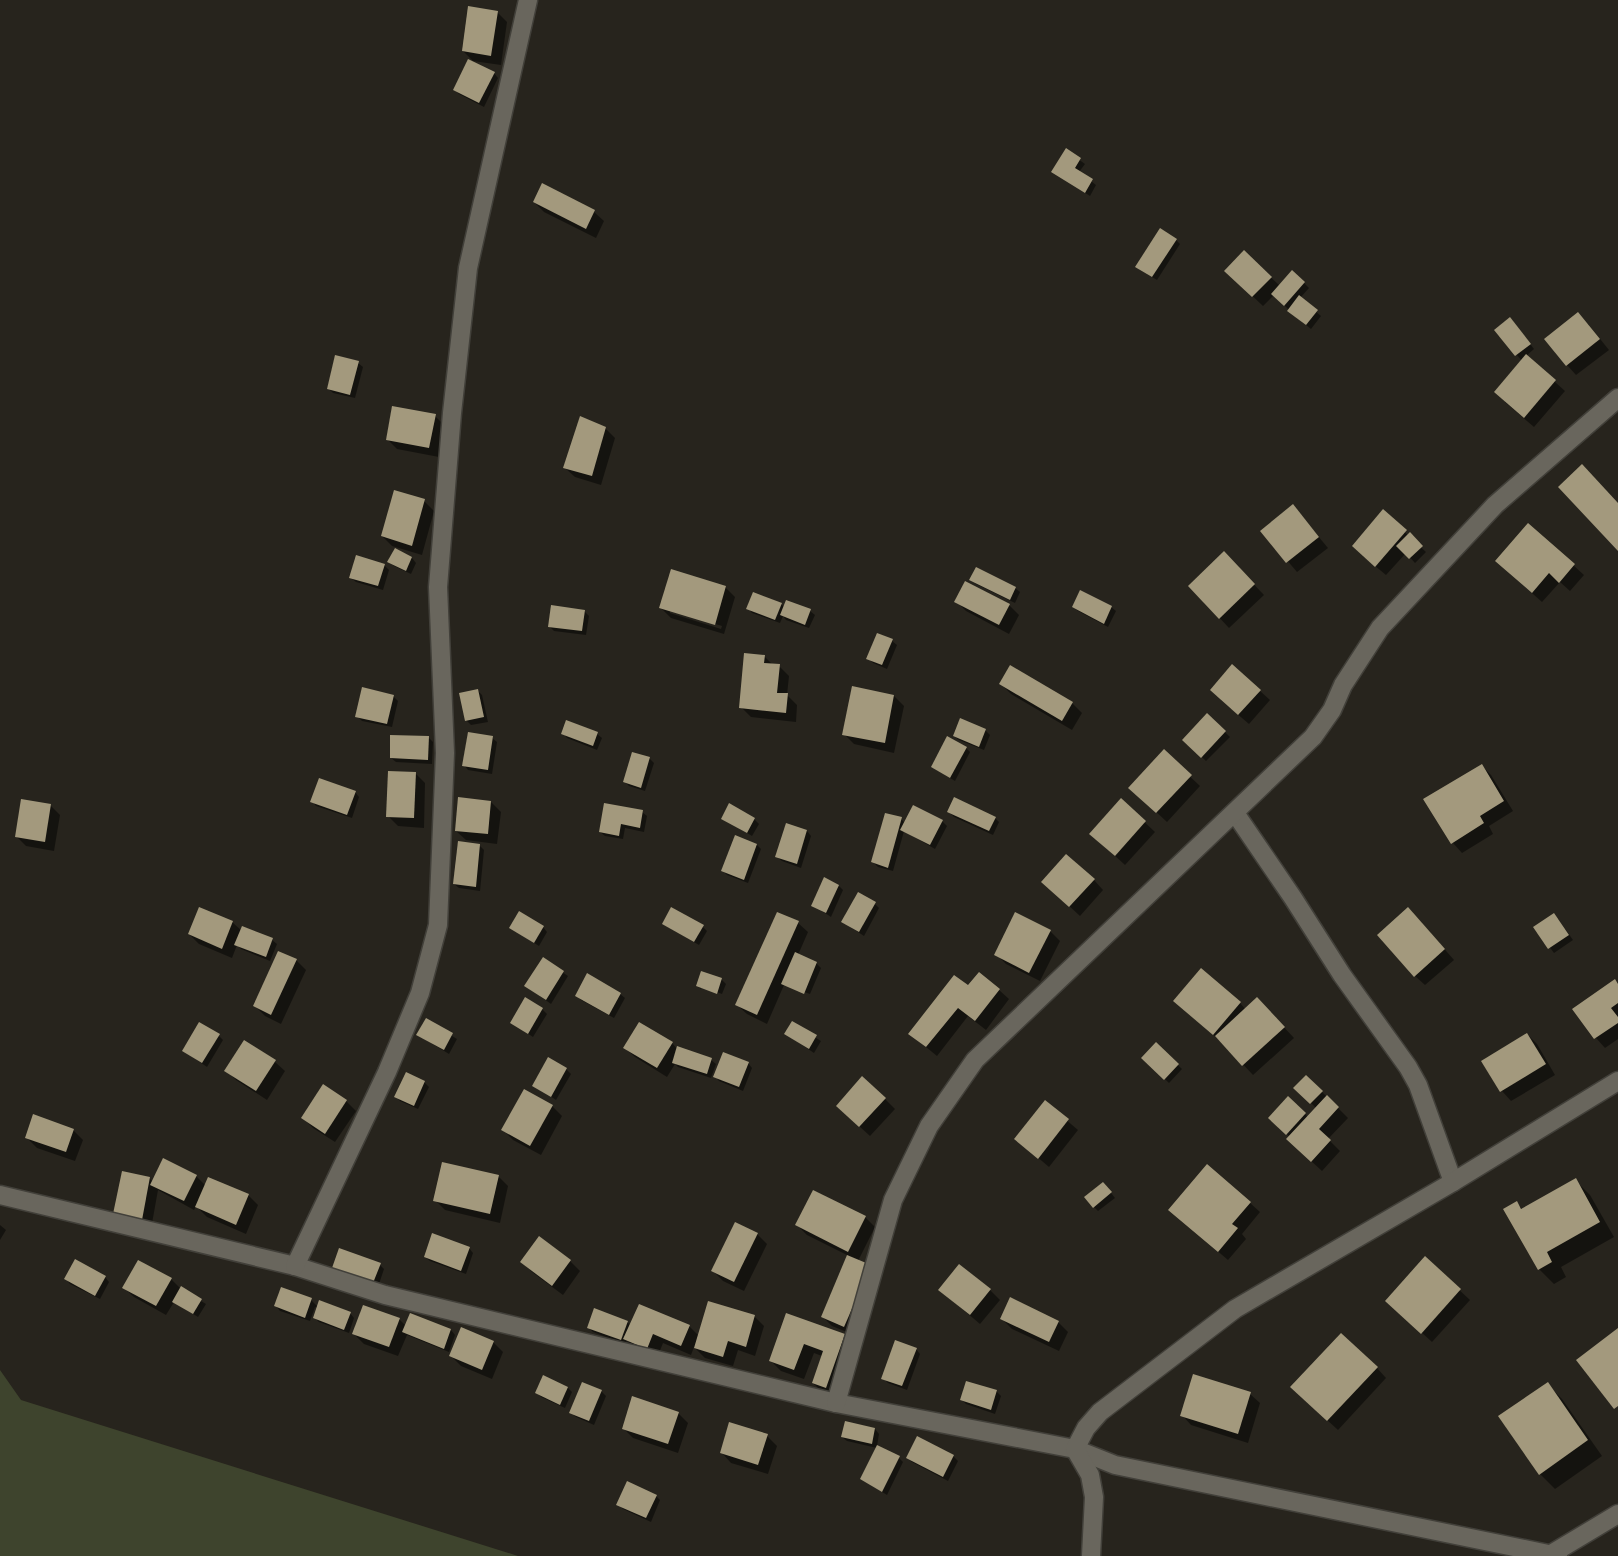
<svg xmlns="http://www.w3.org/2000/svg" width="1618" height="1556" font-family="'DejaVu Sans',sans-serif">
<rect width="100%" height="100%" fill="#27241d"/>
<!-- green -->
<path fill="#3e442d" d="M0,1370L21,1400L518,1556H0Z"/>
<!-- shadow -->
<g fill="#0007" fill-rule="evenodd">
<path d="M497,12L507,22L501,65L473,61L463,51Z"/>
<path d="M494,73L498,78L484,107L459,94L455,90Z"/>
<path d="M1067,151L1085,164L1079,172L1096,185L1090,196L1053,172Z"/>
<path d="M543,185L594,212L604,221L596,238L544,212L534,202Z"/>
<path d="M1176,240L1180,244L1157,280L1142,271Z"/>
<path d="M1244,252L1280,286L1293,272L1309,288L1300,298L1321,316L1311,329L1294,315L1274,295L1263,306L1226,271Z"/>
<path d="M1514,323L1534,349L1526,356L1565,391L1534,427L1505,402L1522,361L1496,330Z"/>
<path d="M1588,324L1609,350L1576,375L1567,365Z"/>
<path d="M358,363L363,367L355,398L333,393L328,388Z"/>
<path d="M435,416L445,426L439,457L397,449L387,439Z"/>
<path d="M605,428L615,438L601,485L575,477L565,468Z"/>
<path d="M424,501L434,511L422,555L392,546L382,536Z"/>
<path d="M1293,506L1328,548L1297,572L1262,531Z"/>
<path d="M1383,512L1426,552L1415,563L1406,553L1386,575L1363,556Z"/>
<path d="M1529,525L1584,575L1570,591L1560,582L1542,602L1507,571Z"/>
<path d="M1224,553L1264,595L1229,628L1190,586Z"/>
<path d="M412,558L416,563L411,574L394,566L389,562Z"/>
<path d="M384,565L389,570L383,590L356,582L351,578Z"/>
<path d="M971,580L1015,588L1020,592L1015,603L976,584Z"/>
<path d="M725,587L735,597L724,634L671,618L661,608ZM670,610L722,626L721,629L670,613Z"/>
<path d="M956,601L1009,605L1019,615L1009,634L966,611Z"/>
<path d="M781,604L785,608L810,611L815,615L809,628L786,620L783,616L780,623L752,613L748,608Z"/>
<path d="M1073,607H1111L1116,611L1108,627L1078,611Z"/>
<path d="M584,611L589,616L586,635L554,631L550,627Z"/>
<path d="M892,641L897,645L887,669L873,663L868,658Z"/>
<path d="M764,656L773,665L779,666L789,676L787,695L797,705L796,722L751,717L741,707Z"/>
<path d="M1001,684L1072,703L1082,713L1072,730L1011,694Z"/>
<path d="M478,691L482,695L488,722L471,725L467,721Z"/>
<path d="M1260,691L1270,700L1249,724L1221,700Z"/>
<path d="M393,696L398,701L392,727L362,721L357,716Z"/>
<path d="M894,696L904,706L894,753L854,744L844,734Z"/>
<path d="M1207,715L1230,737L1206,761L1184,740Z"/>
<path d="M985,730L990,735L984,750L959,740L954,736Z"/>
<path d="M563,733L597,734L602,738L597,750L567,738Z"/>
<path d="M428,737L433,742L432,764L396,762L391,758Z"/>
<path d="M492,738L497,742L492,774L468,770L464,765Z"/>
<path d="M966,748L970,752L955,781L932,767Z"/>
<path d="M1164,752L1200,786L1167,822L1140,797Z"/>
<path d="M649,758L654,763L645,791L629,786L625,782Z"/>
<path d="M1481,765L1491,775L1513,811L1489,826L1493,834L1462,853L1453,843L1426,799Z"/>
<path d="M415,773L425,783L424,828L398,826L388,816Z"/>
<path d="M355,792L359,797L352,818L316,806L312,801Z"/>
<path d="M1121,800L1155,832L1125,865L1101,843Z"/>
<path d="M491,802L501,812L497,844L466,840L456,831Z"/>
<path d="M50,805L60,815L54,851L26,846L16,836Z"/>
<path d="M642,812L647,816L644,832L625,828L623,839L605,836L600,832Z"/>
<path d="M949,812L995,818L999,822L993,835L954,817Z"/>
<path d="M723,818L754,819L759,824L752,836Z"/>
<path d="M901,819L905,823L942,821L947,826L935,849L904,831L893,871L878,867L873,862Z"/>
<path d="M787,825L807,831L811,836L801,868L782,861L777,857Z"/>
<path d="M757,845L761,849L748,883L727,875L723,871Z"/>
<path d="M480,846L484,850L480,891L459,888L454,884Z"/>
<path d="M1094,880L1103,890L1080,916L1053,891Z"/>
<path d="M839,886L843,890L831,917L813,905Z"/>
<path d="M875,904L879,908L864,936L843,922Z"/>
<path d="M1418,919L1454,960L1425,985L1415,976Z"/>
<path d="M1558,919L1573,940L1554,953L1535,928Z"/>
<path d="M232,922L242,931L272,940L277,944L270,961L241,949L237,945L232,958L199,944L189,934Z"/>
<path d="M798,923L808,932L798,955L816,963L821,968L810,994L784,985L767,1024L747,1014L737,1005Z"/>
<path d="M663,924L703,927L707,931L699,945Z"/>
<path d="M543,927L547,932L539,946L511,928Z"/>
<path d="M1050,931L1060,941L1040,981L1006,964L996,954Z"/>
<path d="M543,959L568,976L551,1004L526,986Z"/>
<path d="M296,960L306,970L281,1024L265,1016L255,1006Z"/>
<path d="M702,973L722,980L726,984L722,994L701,986V989L697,986Z"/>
<path d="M1618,984V1039L1605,1048L1596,1038L1574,1009Z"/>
<path d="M969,988L999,990L1009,999L986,1030L968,1016L937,1056L910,1034Z"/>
<path d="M620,994L625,998L614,1018L581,1000L576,995Z"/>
<path d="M1240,1003L1246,1010L1267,1009L1294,1038L1253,1075L1223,1043L1185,1011Z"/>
<path d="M542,1009L547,1014L533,1037L512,1023Z"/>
<path d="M426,1020L457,1039L449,1054L418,1035Z"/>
<path d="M792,1023L821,1041L814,1053L786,1034Z"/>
<path d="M1527,1034L1537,1044L1555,1075L1511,1101L1502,1091L1483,1061Z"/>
<path d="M219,1036L223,1040L207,1067L184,1051Z"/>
<path d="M672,1043L678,1050L711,1060L716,1064L711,1078L678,1067L675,1064L667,1077L635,1057L625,1048Z"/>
<path d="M1156,1044L1182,1069L1169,1083L1143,1058Z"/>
<path d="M275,1062L285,1071L267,1100L236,1080L226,1070Z"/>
<path d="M748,1063L752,1068L743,1091L719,1081L715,1076Z"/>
<path d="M566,1069L571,1074L556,1100L534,1085Z"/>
<path d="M424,1082L429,1087L418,1109L400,1101L396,1097Z"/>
<path d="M1296,1088L1322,1092L1348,1118L1328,1139L1340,1151L1322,1171L1298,1149L1290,1137L1270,1118L1288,1098L1308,1117L1316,1108Z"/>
<path d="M885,1099L895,1109L870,1136L847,1115Z"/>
<path d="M346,1101L356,1111L335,1142L313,1128L303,1118Z"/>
<path d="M1045,1102L1078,1130L1049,1167L1016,1139Z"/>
<path d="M552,1106L562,1116L541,1155L513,1140L503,1130Z"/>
<path d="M73,1130L83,1140L75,1161L37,1148L27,1138Z"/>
<path d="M196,1176L206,1186L248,1195L258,1205L246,1234L207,1217L196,1206L194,1210L158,1190L151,1229L125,1224L149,1178L153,1182Z"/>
<path d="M498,1176L508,1186L500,1223L445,1210L435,1200Z"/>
<path d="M1575,1180L1590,1195L1614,1237L1561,1267L1566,1277L1554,1284L1539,1269L1517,1203L1523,1210Z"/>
<path d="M1107,1188L1115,1198L1098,1211L1094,1207Z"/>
<path d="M1250,1203L1260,1212L1242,1234L1246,1239L1228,1260L1180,1219Z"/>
<path d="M865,1217L875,1227L858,1261L854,1335L832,1326L822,1316L849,1256L807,1235L797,1225Z"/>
<path d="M0,1225L6,1230L0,1240Z"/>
<path d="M757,1234L767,1244L744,1291L723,1281L713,1271Z"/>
<path d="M469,1248L473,1253L466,1274L430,1261L425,1257Z"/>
<path d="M1425,1258L1470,1300L1432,1342L1397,1310Z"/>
<path d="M570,1261L580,1271L563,1295L532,1272L522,1262Z"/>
<path d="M380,1265L384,1269L378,1287L338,1272L334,1268Z"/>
<path d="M105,1277L109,1282L100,1299L70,1284L66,1279Z"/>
<path d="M171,1279L181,1289L206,1304L198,1317L174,1302L166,1315L134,1297L124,1288Z"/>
<path d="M940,1290H990L1000,1300L980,1324Z"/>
<path d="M311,1300L318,1307L350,1313L354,1318L349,1333L319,1322L314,1317L317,1308L315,1307L310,1321L280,1311L276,1306Z"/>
<path d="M787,1315L844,1336L854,1346L836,1397L823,1393L813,1383L822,1356L814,1353L804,1379L781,1371L771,1361Z"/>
<path d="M754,1316L764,1326L755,1356L738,1350L733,1366L705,1358L694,1347L691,1355L663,1343L657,1358L635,1349L627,1341L625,1344L593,1332L588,1327L627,1322L631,1326H689L699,1336Z"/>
<path d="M399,1319L406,1326L451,1330L455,1335L449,1352L407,1335L398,1356L364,1344L354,1334Z"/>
<path d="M1002,1319L1058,1322L1068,1332L1059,1351L1012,1329Z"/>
<path d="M493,1342L503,1352L492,1379L461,1366L451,1356Z"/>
<path d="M916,1349L920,1354L907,1390L888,1383L883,1378Z"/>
<path d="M1377,1368L1386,1378L1338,1430L1302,1397Z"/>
<path d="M1547,1384L1562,1399L1602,1456L1555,1489L1540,1474Z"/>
<path d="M568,1388L572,1392L565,1408L541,1397L537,1392Z"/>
<path d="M601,1391L606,1396L594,1425L576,1417L571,1413Z"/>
<path d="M996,1391L1001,1396L995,1414L966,1404L962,1400Z"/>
<path d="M1250,1394L1260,1403L1248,1443L1191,1425L1182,1415Z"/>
<path d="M678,1413L688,1423L678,1453L633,1438L623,1428Z"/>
<path d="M875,1429L879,1434L877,1446L899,1458L903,1462L887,1495L861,1479L877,1448L847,1441L842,1437Z"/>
<path d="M767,1436L777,1446L768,1474L731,1463L722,1453Z"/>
<path d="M917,1438L953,1456L958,1461L948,1481L912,1462L907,1458Z"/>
<path d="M656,1496L660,1500L651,1522L623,1509L618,1504Z"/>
</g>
<!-- building -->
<g fill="#a3997d">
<path d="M468,6L498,11L491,56L462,51Z"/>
<path d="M468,59L495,72L479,103L453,90Z"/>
<path d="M1066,148L1081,158L1075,168L1093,179L1085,193L1051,172Z"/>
<path d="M542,183L595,210L586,229L533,202Z"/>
<path d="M1160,228L1177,239L1152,277L1135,267Z"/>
<path d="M1244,250L1272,277L1252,297L1224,271Z"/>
<path d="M1292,270L1305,282L1284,306L1271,294Z"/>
<path d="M1299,295L1318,310L1306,325L1287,311Z"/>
<path d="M1578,312L1600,339L1566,366L1544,339Z"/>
<path d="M1510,317L1531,344L1515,356L1494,330Z"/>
<path d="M1526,354L1556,380L1524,418L1494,392Z"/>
<path d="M335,355L359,361L350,395L327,389Z"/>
<path d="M392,406L436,414L429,448L386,440Z"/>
<path d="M580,416L606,427L592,476L563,468Z"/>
<path d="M1582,464L1618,503V551L1558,487Z"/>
<path d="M394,490L425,499L412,546L381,536Z"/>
<path d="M1293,504L1319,537L1286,563L1260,531Z"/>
<path d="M1383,509L1407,530L1375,567L1352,546Z"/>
<path d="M1528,523L1575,564L1559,583L1549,573L1532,593L1495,561Z"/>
<path d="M1410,532L1423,546L1409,559L1396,546Z"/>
<path d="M395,548L412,557L406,571L387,562Z"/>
<path d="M1224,551L1255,584L1219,619L1188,586Z"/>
<path d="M356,555L385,564L378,586L349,578Z"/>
<path d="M976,567L1016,587L1010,600L969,580Z"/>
<path d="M671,569L726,586L715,625L659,608Z"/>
<path d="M965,581L1010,604L999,625L954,602Z"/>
<path d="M1080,590L1112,606L1104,624L1072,607Z"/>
<path d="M753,592L782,603L775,620L746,609Z"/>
<path d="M786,600L811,609L805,625L780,615Z"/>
<path d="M551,605L585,610L582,631L548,627Z"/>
<path d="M877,633L893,639L882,665L866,659Z"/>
<path d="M744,653L765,655L764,663L780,664L777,693H788L786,713L739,708Z"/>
<path d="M1232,664L1261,690L1238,715L1210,690Z"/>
<path d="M1010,665L1073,702L1062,721L999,684Z"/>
<path d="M852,686L894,695L885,743L842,735Z"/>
<path d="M362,687L394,695L387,724L355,717Z"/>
<path d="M478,689L484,717L465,721L459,693Z"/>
<path d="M1207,713L1226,731L1201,758L1182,740Z"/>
<path d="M960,718L986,729L979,747L953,736Z"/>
<path d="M566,720L598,732L593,746L561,734Z"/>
<path d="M468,732L493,736L488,770L462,766Z"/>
<path d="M390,735L429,736L428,760L390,758Z"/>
<path d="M947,736L967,747L950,778L931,767Z"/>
<path d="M1164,749L1192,775L1156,813L1128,788Z"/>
<path d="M632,752L650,757L641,788L623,782Z"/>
<path d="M1482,764L1504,801L1480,816L1484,823L1451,844L1423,799Z"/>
<path d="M388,771L416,772L414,818L386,817Z"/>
<path d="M319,778L356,791L347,815L310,802Z"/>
<path d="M458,797L491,801L488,834L455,831Z"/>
<path d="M954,797L996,817L989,831L947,812Z"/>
<path d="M1121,798L1146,821L1115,856L1089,834Z"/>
<path d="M21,799L51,804L45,842L15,837Z"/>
<path d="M604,803L643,810L640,828L621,824L619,836L599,832Z"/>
<path d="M729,803L755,818L747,833L721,819Z"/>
<path d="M913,805L943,820L930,845L900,830Z"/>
<path d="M885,813L902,817L888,868L871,862Z"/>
<path d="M786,823L807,830L797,864L775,857Z"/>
<path d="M735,835L757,844L744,880L721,871Z"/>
<path d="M458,841L480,844L476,887L453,884Z"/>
<path d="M1066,854L1095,879L1069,907L1041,882Z"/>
<path d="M824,877L839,885L826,913L811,906Z"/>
<path d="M858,892L876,902L859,932L841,922Z"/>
<path d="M199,907L233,921L222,949L188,934Z"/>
<path d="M671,907L704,925L694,942L662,924Z"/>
<path d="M1408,907L1445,949L1414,977L1377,935Z"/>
<path d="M519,911L544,926L534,943L509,928Z"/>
<path d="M777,912L799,921L757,1015L735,1005Z"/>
<path d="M1015,912L1051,930L1029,973L994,955Z"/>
<path d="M1554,913L1569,935L1548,949L1533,927Z"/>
<path d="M242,926L273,938L266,957L234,945Z"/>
<path d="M278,951L297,959L271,1015L253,1006Z"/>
<path d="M795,952L817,962L804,994L781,984Z"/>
<path d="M543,957L564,971L546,1000L524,986Z"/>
<path d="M1201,968L1241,1002L1213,1035L1173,1001Z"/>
<path d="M701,971L722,978L717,994L696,986Z"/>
<path d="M979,972L1000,989L975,1021L958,1008L926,1047L908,1034L954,975L968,985Z"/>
<path d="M587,973L621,993L609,1015L575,996Z"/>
<path d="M1615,979L1618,984V1003L1611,1008L1618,1017V1023L1594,1039L1572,1009Z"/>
<path d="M525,997L543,1008L528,1034L510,1023Z"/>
<path d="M1257,997L1285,1027L1242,1066L1215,1036Z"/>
<path d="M426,1018L453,1033L444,1050L416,1035Z"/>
<path d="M792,1021L817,1035L809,1049L784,1034Z"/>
<path d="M199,1022L220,1034L202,1063L182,1051Z"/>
<path d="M639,1022L673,1042L657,1068L623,1048Z"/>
<path d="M1527,1033L1546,1064L1500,1092L1481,1061Z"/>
<path d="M244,1040L276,1060L256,1091L224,1071Z"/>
<path d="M1156,1042L1179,1064L1164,1080L1141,1058Z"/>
<path d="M677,1046L712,1058L707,1074L672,1063Z"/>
<path d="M723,1052L749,1062L739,1087L713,1077Z"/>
<path d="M548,1057L567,1068L551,1097L532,1086Z"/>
<path d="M406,1072L425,1081L414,1106L394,1097Z"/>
<path d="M1306,1075L1323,1091L1310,1104L1293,1088Z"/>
<path d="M862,1076L886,1098L859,1127L836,1106Z"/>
<path d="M323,1084L347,1100L325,1134L301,1118Z"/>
<path d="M524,1089L553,1105L530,1146L501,1130Z"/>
<path d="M1327,1095L1339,1107L1319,1129L1331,1140L1311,1162L1286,1139Z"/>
<path d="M1288,1096L1306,1113L1286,1135L1268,1118Z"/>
<path d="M1045,1100L1069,1119L1038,1159L1014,1139Z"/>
<path d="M33,1114L74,1129L66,1152L25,1138Z"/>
<path d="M163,1158L197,1175L184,1201L150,1185Z"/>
<path d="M442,1162L499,1175L490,1214L433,1201Z"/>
<path d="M1207,1164L1251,1202L1232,1224L1238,1228L1218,1252L1168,1210Z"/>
<path d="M122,1171L150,1177L142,1220L113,1214Z"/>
<path d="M208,1177L249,1194L236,1225L195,1207Z"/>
<path d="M1576,1178L1600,1222L1547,1252L1552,1262L1538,1270L1503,1209L1517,1201L1521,1209Z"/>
<path d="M1103,1182L1112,1192L1093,1208L1084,1197Z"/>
<path d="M813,1190L866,1216L848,1252L795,1225Z"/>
<path d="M735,1222L758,1233L734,1282L711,1271Z"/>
<path d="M432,1233L470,1247L461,1271L424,1257Z"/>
<path d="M539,1236L571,1260L552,1286L520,1262Z"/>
<path d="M339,1248L381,1263L373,1283L332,1268Z"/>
<path d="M847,1255L871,1265L844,1327L821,1317Z"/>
<path d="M1425,1256L1461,1289L1421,1334L1385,1301Z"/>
<path d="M75,1259L106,1276L95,1296L64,1279Z"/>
<path d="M138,1260L172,1278L156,1306L122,1288Z"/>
<path d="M959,1264L991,1289L970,1315L938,1290Z"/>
<path d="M181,1286L202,1299L193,1314L172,1302Z"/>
<path d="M281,1287L312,1298L305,1318L274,1306Z"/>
<path d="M1010,1297L1059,1321L1049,1342L1000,1319Z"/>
<path d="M319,1300L351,1312L344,1330L313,1318Z"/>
<path d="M708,1301L755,1315L746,1347L728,1341L723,1357L694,1348Z"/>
<path d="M639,1304L690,1325L681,1346L653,1334L647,1349L623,1339Z"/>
<path d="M363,1305L400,1318L389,1347L352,1334Z"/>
<path d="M594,1308L628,1321L621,1340L587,1328Z"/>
<path d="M410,1313L451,1329L444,1349L402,1332Z"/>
<path d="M786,1313L845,1334L826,1388L812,1383L823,1351L804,1344L794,1370L769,1361Z"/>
<path d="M461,1327L494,1341L482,1370L449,1356Z"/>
<path d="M1618,1328V1406L1614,1409L1576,1360Z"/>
<path d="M1341,1333L1378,1367L1327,1421L1290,1387Z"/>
<path d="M895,1340L917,1348L902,1386L881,1379Z"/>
<path d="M1193,1374L1251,1392L1238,1434L1180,1416Z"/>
<path d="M543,1375L568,1387L560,1405L535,1393Z"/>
<path d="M966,1381L997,1390L991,1410L960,1400Z"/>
<path d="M582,1382L602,1390L589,1421L569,1413Z"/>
<path d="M1548,1382L1588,1440L1539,1475L1498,1416Z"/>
<path d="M632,1396L679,1412L668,1444L622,1429Z"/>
<path d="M845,1421L875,1428L872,1444L841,1437Z"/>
<path d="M729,1422L768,1434L758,1465L720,1453Z"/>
<path d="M917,1436L954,1455L943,1477L906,1458Z"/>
<path d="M877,1445L900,1456L882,1492L860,1479Z"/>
<path d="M627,1481L657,1495L646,1518L616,1505Z"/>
</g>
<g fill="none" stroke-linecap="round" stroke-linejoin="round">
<defs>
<g id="minor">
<path d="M1235,813L1293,898L1342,975L1408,1067L1418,1085L1453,1182"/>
<path d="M0,1195L295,1266L385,1295L836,1403L1075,1449L1115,1465L1558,1556"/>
<path d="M295,1266L387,1072L420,993L438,925L445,753L438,587L452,413L468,268L528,0"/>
<path d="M836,1403L893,1200L929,1126L975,1060L1313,737L1332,710L1343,685L1380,628L1495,505L1618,398"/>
<path d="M1091,1556L1094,1497L1090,1475L1075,1449L1086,1428L1100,1412L1235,1309L1453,1182L1618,1081"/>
<path d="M1548,1556L1618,1514"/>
</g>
</defs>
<!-- minor casing -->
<use href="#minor" stroke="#42403a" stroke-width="21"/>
<!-- minor -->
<use href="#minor" stroke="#69665d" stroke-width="18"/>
</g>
</svg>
